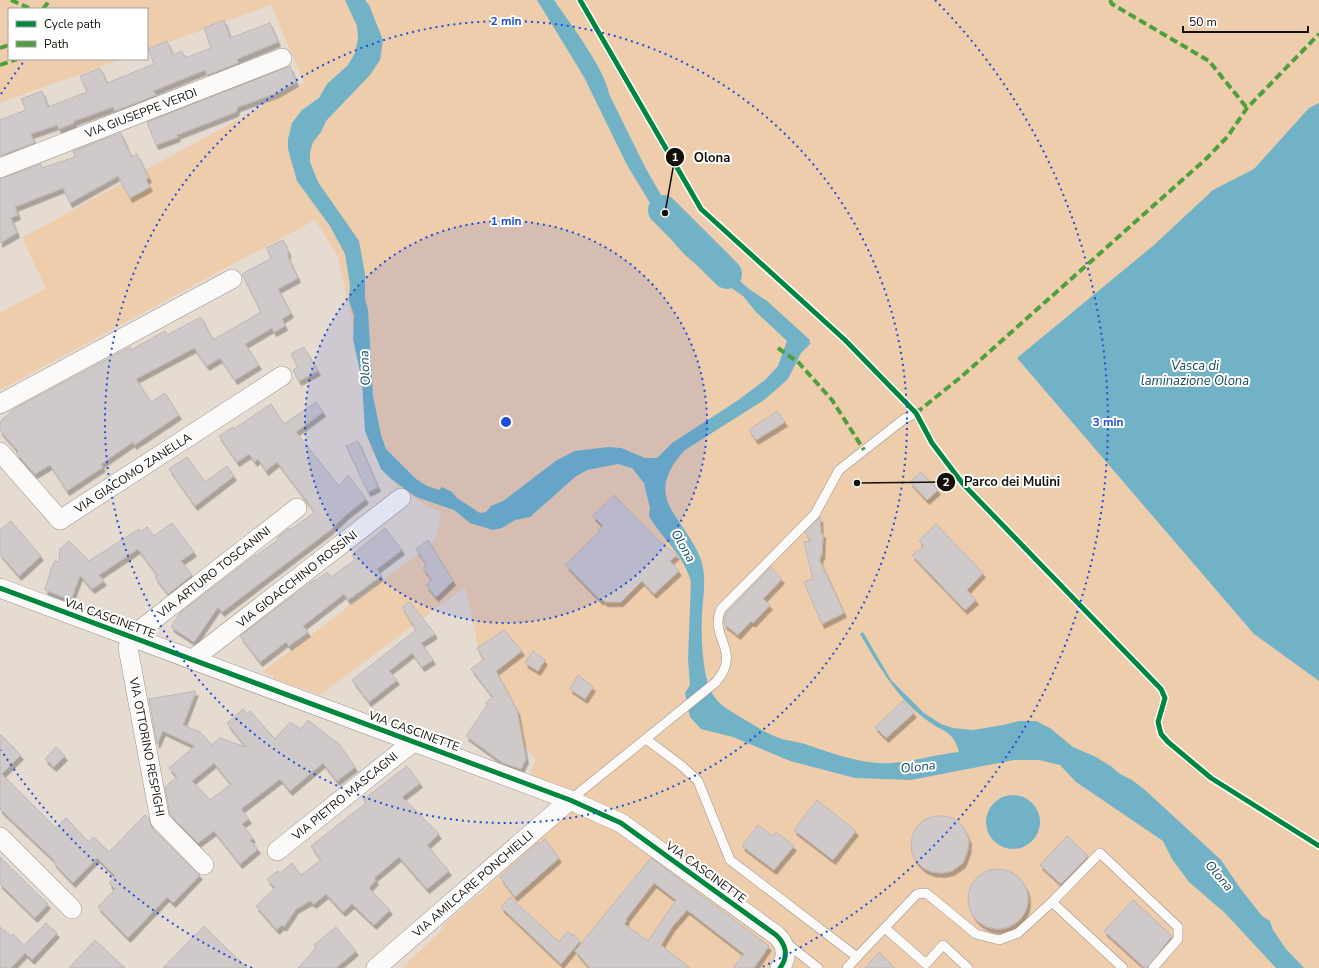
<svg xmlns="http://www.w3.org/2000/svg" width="1319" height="968" font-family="'Nunito Sans',sans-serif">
<defs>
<filter id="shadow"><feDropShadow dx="2.5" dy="4.5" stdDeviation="0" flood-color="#0004"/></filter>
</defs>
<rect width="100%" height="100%" fill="#e6dbd1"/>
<!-- green -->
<path fill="#eecdad" d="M0,0H1319V968H402L444,928L442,926L482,892L560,818L555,797L530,772L536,760L520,740L516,705L481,659L465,587L320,695L272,678L274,676L262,672L434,542L433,539L437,537L441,512L430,508L396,486L372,452L365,431L362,381L351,316L338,257L315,220L0,390V313L46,288L22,238L304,83L271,5L147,50V9H9V59H122L0,103Z"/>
<!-- water -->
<g fill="#71b2c7">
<path d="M345,0H365L369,5L383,40L380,60L370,75L326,121L321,132L313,142L310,153V162L318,182L359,241L365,274V299L368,310L373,396L381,435L386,449L416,479L427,486L439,490L442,487L452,492L457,498L480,513L486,512L491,506L503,501L557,460L575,451L608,447L621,448L645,458H657L672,443L737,401L765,380L778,366L787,341L785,339L756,312L743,296L724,283L716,281L685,255L675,244L627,165L584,77L537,0H554C569,22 605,69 609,94L645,167L669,209L690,237L749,289L767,301L810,340L809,342L811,343L801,353L788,379L778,388L764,400L685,450C639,499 686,517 701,560C707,578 703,595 702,614C701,634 702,660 707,680C712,701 725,708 742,718C756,726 766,734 782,739C790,741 798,742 805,744C831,753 863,765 891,763C914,762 936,754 959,752C953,730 944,733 928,721C897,699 879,666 860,634L863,632L891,680L924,713L941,724L953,728L973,730L1003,725L1019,721H1036L1050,728L1073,747L1096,757L1112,767L1120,774L1132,780L1145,790L1221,860L1240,888L1262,916L1270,921L1273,930L1286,949L1304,968H1276L1225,913L1189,882L1172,859L1163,841L1076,782L1060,765L1039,760H1014L911,780L855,778L790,761L733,737L701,729L690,717L685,693L690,685L688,659L691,582C684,555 663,540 649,516L650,508L644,483L632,468L618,464L587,470L575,477L530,517L515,520L502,528L493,530L470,523L454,510L416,497L390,478L381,469L365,431L362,381L353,339L354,316L349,300L350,285L345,254L330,226L297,181L288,149V139L292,123L302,110L319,98L327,84L348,65L355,53L358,39L357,26Z"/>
<path d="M1319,103V681L1254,634L1017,358L1154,245L1213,190L1254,169L1309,108Z"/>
<circle cx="1013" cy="822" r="27"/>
</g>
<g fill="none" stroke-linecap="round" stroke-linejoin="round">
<!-- river -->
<path stroke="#71b2c7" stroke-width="30" d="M663,210L727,274"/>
</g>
<!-- building -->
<g fill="#d0c9ca" stroke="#bdb6b6" fill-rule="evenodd" filter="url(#shadow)">
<path d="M224,20L230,38L270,23L278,42L237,59L238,63L207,75L205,70L153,91L156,95L115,111L113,107L74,121V123L59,129L57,125L31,134L34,143L0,156V120L26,110L21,99L42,91L48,107L87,92L80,76L100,68L107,83L154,64L148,49L167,41L173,55L182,51L185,58L211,48L204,28Z"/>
<path d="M290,66L296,82L277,93L238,107L236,112L177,135L178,137L156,145L147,122Z"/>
<path d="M121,133L131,157L137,154L149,178L146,180L150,187L130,198L118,176L70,203L63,188L15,207L18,215L11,218L17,233L0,243V179L41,164L42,168L75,157L73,151Z"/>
<path d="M283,240L288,251V257L298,278L278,289L291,313L282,319L285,326L274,332L272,328L245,344L259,365L235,380L220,358L207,366L194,348L136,379L151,402L165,393L179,415L134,445L133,442L101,464L103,467L67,491L50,465L35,474L18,455L16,453L18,451L0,431V422L14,409L130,347L131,350L165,331L167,335L201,317L213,340L261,312L242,274L272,258L266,248Z"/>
<path d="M304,347L318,371L299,381L293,370L298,367L291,354Z"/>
<path d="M316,402L323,412L296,432L339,486L348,475L366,499L347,514L329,531L222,612L218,607L194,642L171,627L181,612L255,555L256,556L278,540L277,538L289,528L290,530L315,512L277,462L266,471L258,459L255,462L249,454L237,462L219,436L233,427L234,429L271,404L284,424Z"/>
<path d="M777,411L785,422L756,440L749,430Z"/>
<path d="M358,441L378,487L368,492L346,446Z"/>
<path d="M187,457L205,482L227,466L234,476L195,506L169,469Z"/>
<path d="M921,472L938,490L927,500L910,482Z"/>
<path d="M614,495L660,542L677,555L670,561L679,571L654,594L642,581L621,602H605L602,599L601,601L566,565L599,532L598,530L603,526L593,516Z"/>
<path d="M820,517L821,534L823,533L822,556L821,554L820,561L844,613L822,624L804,582L813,579L804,542L811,541L805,532Z"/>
<path d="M11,521L41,556L19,576L0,554V530Z"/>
<path d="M172,523L194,552L181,561L192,575L168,594L155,577L158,576L138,549L99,575L104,581L92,589L80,575L71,600L45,590L51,569L55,561L59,562L60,549L69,541L89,561L139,529L140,532L147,527L154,536Z"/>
<path d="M936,524L983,573L967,590L976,600L965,610L912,555L924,546L919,541Z"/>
<path d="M385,528L402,550L377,569L381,576L348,600L344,594L303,626L308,632L289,646L286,642L260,662L240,636L314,580L315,581L327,572L331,577L355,560L352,555Z"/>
<path d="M428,540L453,581L436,597L426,585L432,580L423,568L427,565L416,549Z"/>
<path d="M771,567L782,579L763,599L770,605L753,623L751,621L738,635L724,624L726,613Z"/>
<path d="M410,602L435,634L421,643L433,660L422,667L412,653L389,671L397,680L369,702L352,680L416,630L402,607Z"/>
<path d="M504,630L522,651L496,671L517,710L526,759L521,769L503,763L466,736L487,705L485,703L493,697L471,669L484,659L477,648Z"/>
<path d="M533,651L545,660L538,671L525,663Z"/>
<path d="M578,675L593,687L585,699L570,689Z"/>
<path d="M196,691L183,725L200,732L212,745L220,738L246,747L227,723L243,709L247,714L250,711L275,739L290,722L301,729L308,720L336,742L337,741L355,767L337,781L323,763L290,791L280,779L241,809L249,819L242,824L253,838L250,840L258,849L240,864L214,831L198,843L170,815L165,787L177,777L169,768L195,746L163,731L157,744L149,699ZM214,763L231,784L210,800L192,781Z"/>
<path d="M903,701L914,713L886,738L875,727Z"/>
<path d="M0,734L21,755L2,774L56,828L66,818L89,842L94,837L109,852L145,815L149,819L152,828L200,875L173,903L167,897L128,938L98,907L115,889L109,883L115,876L97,858L73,883L53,862L55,861L0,809Z"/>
<path d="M56,747L65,756L54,767L45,759Z"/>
<path d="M407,766L420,783L402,797L439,834L427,845L449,871L427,889L399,857L374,878L376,880L369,888L390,910L374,925L352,904L343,912L326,894L314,904L310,901L296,909L284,927L282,925L277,930L256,906L275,888L267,879L278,871L280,873L292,863L301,875L321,860L311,846L366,803L363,800Z"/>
<path d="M817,800L856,831L833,860L794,830Z"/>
<path d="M935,816H944L953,818L961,824L966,832L969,840L968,850L963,863L952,871L942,873L932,872L923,868L916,861L912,853L911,843L913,834L918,825L926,819Z"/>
<path d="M758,825L773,836L776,832L794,846L774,870L742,846Z"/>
<path d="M1067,836L1088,856L1061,884L1040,865Z"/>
<path d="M545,839L559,858L515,897L500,877L538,843L539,844Z"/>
<path d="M0,857L48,904L35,918L0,884Z"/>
<path d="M651,858L769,946L754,968H733L744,954L687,910L672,927L661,945L690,968H590L575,951ZM654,883L676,900L648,941L624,924L627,920L626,919Z"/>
<circle cx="998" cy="899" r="30"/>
<path d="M510,897L559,942L567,932L574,935L580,941L561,964L501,907Z"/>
<path d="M1133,900L1172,936L1147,968H1145L1104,931Z"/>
<path d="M46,923L57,933L32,960L25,953L11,968H0V927L11,936L13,934L24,945Z"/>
<path d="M204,926L215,937L247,968H163Z"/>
<path d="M336,927L356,951L336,968H298L316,948L314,945Z"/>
<path d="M95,940L125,968H69Z"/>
<path d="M879,952L895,968H865Z"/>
</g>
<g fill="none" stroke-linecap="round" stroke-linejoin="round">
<defs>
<g id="lane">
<path d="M646,739L682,766L698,781L730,860L857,957L917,894L926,893L976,934L999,940L1018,933L1052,902L1123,968"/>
<path d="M570,800L716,682C743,651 708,637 721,609L815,514L839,470L904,419L916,413"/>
<path d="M1052,902L1100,853L1178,927V939L1153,968"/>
<path d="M885,928L926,964L943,945L968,968"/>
<path d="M785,942L818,968"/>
<path d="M847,968L857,957"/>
</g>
<g id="street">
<path d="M0,168L282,58"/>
<path d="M0,404L232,279"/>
<path d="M0,452L60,520L282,376"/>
<path d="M0,588L570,800L621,823L776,935C786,944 789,956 780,968"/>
<path d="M193,659L401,498"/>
<path d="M0,837L72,909"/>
<path d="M277,851L413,742"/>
<path d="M204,865L160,820L128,648L131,637L297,508"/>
<path d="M376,968L570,800"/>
</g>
</defs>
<!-- lane casing -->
<use href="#lane" stroke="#99918a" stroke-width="10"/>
<!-- street casing -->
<use href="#street" stroke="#99918a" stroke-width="20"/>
<!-- lane -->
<use href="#lane" stroke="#fbfaf8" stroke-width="9"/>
<!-- street -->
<use href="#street" stroke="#fbfaf8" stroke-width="19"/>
<!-- quiet -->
<g stroke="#4ea03e" stroke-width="4" stroke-dasharray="8 4" stroke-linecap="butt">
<path d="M11,0L29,8"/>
<path d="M1110,0L1112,4L1209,61L1247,108"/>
<path d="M43,9L50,0"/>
<path d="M0,48L9,45"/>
<path d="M0,65L17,59"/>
<path d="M778,348L799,363L832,400L864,450"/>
<path d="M916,413L961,377L1207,158L1228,136L1247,108L1319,34"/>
</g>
<defs>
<g id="cycleway">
<path d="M580,0L701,209L845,340L916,413L932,443L963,484L1161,689L1165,698L1158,722L1161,734L1168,742L1211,778L1319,846"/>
<path d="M0,588L570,800L621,823L776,935C786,944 789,956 780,968"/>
</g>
</defs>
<!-- cycleway casing -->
<use href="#cycleway" stroke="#fff" stroke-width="8"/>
<!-- cycleway -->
<use href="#cycleway" stroke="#00873e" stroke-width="5"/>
</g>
<!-- distance rings -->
<circle cx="506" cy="422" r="201" fill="#1d4ed8" fill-opacity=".12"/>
<g fill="none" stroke="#1d4ed8" stroke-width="2" stroke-dasharray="2 4">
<circle cx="506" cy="422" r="201"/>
<circle cx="506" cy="422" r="401"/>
<path d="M252 968A602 602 0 0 1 1 750M1 94A602 602 0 0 1 25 60M935 0A602 602 0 0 1 760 968"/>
</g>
<g text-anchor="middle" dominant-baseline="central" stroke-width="4" stroke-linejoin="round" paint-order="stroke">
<!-- street labels -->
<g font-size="12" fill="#150f08" stroke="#fff">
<text transform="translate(141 113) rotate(-21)">VIA GIUSEPPE VERDI</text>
<text transform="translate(133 473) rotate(-33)">VIA GIACOMO ZANELLA</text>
<text transform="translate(214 572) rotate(-38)">VIA ARTURO TOSCANINI</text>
<text transform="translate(297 579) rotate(-38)">VIA GIOACCHINO ROSSINI</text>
<text transform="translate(110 618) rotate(20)">VIA CASCINETTE</text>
<text transform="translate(414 731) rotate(20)">VIA CASCINETTE</text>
<text transform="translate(147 747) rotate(79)">VIA OTTORINO RESPIGHI</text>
<text transform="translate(345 796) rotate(-39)">VIA PIETRO MASCAGNI</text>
<text transform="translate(706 872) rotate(36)">VIA CASCINETTE</text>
<text transform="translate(473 884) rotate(-41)">VIA AMILCARE PONCHIELLI</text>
</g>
<!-- water labels -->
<g font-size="13" font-style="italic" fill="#124a5c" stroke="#fff">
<text x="1195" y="366">Vasca di<tspan x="1195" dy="15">laminazione Olona</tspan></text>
<text transform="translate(365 368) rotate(-93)">Olona</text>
<text transform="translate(683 546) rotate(60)">Olona</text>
<text transform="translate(918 767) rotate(-6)">Olona</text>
<text transform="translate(1219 876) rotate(49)">Olona</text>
</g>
</g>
<circle cx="506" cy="422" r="6" fill="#1d4ed8" stroke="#fff" stroke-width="2"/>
<g font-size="12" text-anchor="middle" font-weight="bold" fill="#1d4ed8" stroke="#fff" stroke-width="4" stroke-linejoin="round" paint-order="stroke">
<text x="506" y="25">2 min</text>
<text x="506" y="225">1 min</text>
<text x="1108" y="426">3 min</text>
</g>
<!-- callouts -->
<path fill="none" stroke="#150f08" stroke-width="1.5" d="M665 213L675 157M857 483L946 482"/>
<g fill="#150f08" stroke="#fff" stroke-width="1.5">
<circle cx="665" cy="213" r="4"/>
<circle cx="857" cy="483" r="4"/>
<circle cx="675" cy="157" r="10"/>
<circle cx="946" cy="482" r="10"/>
</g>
<g font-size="12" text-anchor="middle" font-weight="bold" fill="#fff">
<text x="675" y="161">1</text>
<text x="946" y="486">2</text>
</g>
<g font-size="13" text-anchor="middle" font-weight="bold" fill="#150f08" stroke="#fff" stroke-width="4" stroke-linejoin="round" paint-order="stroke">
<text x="712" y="162">Olona</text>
<text x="1012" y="486">Parco dei Mulini</text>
</g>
<!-- legend -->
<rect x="8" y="8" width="140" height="52" fill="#ffffff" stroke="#a19f9c"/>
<rect x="16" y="21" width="20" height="6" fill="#00873e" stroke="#a19f9c"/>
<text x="44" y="28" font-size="12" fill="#150f08">Cycle path</text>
<rect x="16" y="41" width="20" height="6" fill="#4ea03e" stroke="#a19f9c"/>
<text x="44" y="48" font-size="12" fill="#150f08">Path</text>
<!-- scale -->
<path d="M1183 26v6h125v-6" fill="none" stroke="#150f08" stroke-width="2"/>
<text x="1189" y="26" font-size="12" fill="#150f08" stroke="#ffffff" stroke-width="3" paint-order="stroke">50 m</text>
</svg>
